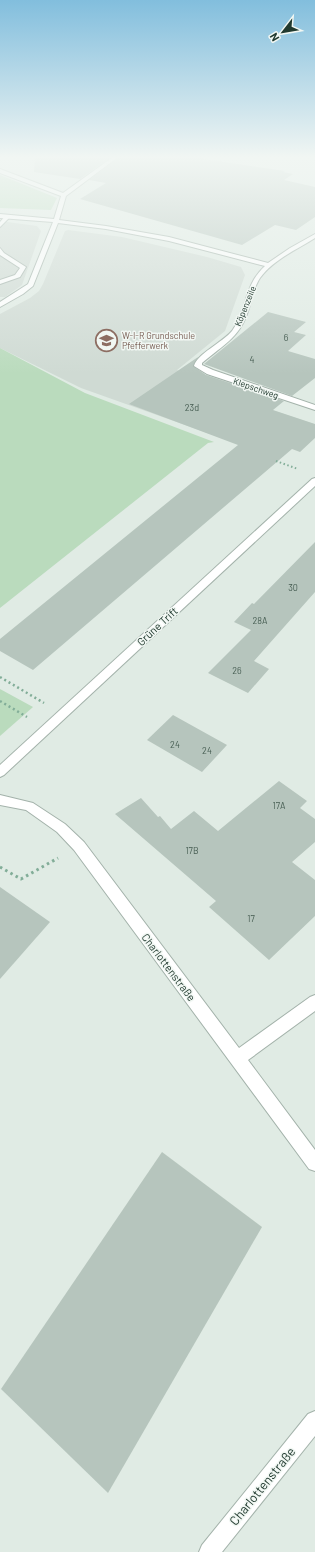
<svg xmlns="http://www.w3.org/2000/svg" width="315" height="1552" font-family="Barlow,sans-serif">
<rect width="100%" height="100%" fill="#e0ebe4"/>
<!-- built -->
<g fill="#cfdad3">
<path d="M0,221L37,226L41,231L22,285L5,297H0Z"/>
<path d="M68,230L122,237L207,257L241,267L245,275L225,331L177,370L260,399L213,435L81,388L0,348V314L30,298L39,291L43,284L65,231Z"/>
</g>
<!-- green -->
<g fill="#badbbd">
<path d="M0,175L57,198L51,210L0,208Z"/>
<path d="M0,348L85,393L214,442L208,443L0,608Z"/>
<path d="M0,689L33,707L0,736Z"/>
</g>
<!-- building -->
<g fill="#b6c5bd">
<path d="M35,157H111L80,179L34,172Z"/>
<path d="M119,157H190L285,171L283,172L293,174L284,180L315,187V217L296,230L275,225L242,245L80,199L106,183L89,180Z"/>
<path d="M268,312L306,322L294,332L306,335L288,351L315,359V378L292,396L204,364Z"/>
<path d="M198,357L193,366L206,375L284,401L273,410L315,424V438L300,452L292,449L33,670L0,651V639L238,445L129,404Z"/>
<path d="M315,542V592L254,661L269,669L248,693L208,673L251,630L234,622L252,603L254,604Z"/>
<path d="M173,715L227,745L202,772L147,740Z"/>
<path d="M279,781L307,801L300,808L315,819V842L292,862L315,880V916L269,960L209,907L216,901L115,814L141,798L158,817L160,816L171,829L194,811L218,831Z"/>
<path d="M0,887L50,922L0,979Z"/>
<path d="M162,1152L262,1227L108,1493L1,1389Z"/>
</g>
<g fill="none" stroke-linecap="round" stroke-linejoin="round">
<defs>
<g id="service">
<path d="M6,215L11,216L0,227V222Z"/>
<path d="M0,248L4,253L26,267L20,277L0,284V280L15,275L20,268L0,255Z"/>
<path d="M315,1411V1436L222,1552H199L202,1545L308,1414Z"/>
</g>
<g id="minor">
<path d="M113,157H118L66,196L59,220L106,226L169,237L268,263L290,248L315,234V238C296,250 273,260 260,278C252,290 251,306 245,319C237,339 218,349 202,363V365L213,370L315,405V410L207,374L194,366C197,354 223,342 232,331C248,310 243,286 265,266L169,241L106,229L58,223L33,286L23,294L0,307V302L28,284L53,222L0,218V214L54,219L61,196L0,173V169L63,193Z"/>
<path d="M315,478V486L4,775L0,777V765L312,479Z"/>
<path d="M0,795L33,803L65,824L84,842L239,1048L310,997L315,995V1011L248,1060L315,1150V1171L309,1169L74,850L57,832L26,810L0,805Z"/>
</g>
</defs>
<!-- service casing -->
<use href="#service" stroke="#a3b2aa" stroke-width="2"/>
<!-- minor casing -->
<use href="#minor" stroke="#a3b2aa" stroke-width="2"/>
<!-- path-far2 -->
<path stroke="#82ad98" stroke-width="2" stroke-dasharray="1.5 2.5" stroke-linecap="butt" d="M276,461L298,469"/>
<!-- path-far1 -->
<g stroke="#82ad98" stroke-width="2.5" stroke-dasharray="2 3" stroke-linecap="butt">
<path d="M0,677L44,703"/>
<path d="M0,701L27,717"/>
</g>
<!-- path -->
<path stroke="#82ad98" stroke-width="3" stroke-dasharray="2.5 3.5" stroke-linecap="butt" d="M0,867L21,879L58,858"/>
<!-- service -->
<use href="#service" fill="#fff" fill-rule="evenodd"/>
<!-- minor -->
<use href="#minor" fill="#fff" fill-rule="evenodd"/>
</g>
<!-- sky -->
<linearGradient id="sky" x2="0" y2="1"><stop stop-color="#82bedd"/><stop offset="0.42" stop-color="#f1f6f3"/><stop offset="1" stop-color="#f1f6f3" stop-opacity="0"/></linearGradient>
<rect width="315" height="374" fill="url(#sky)"/>
<!-- icons -->
<defs>
<symbol id="school-ring" viewBox="-11 -11 22 22"><circle r="9.5" fill="#f1f7f3" stroke="#8d6e63" stroke-width="1.5"/><path d="M0-5L7-2L0 1L-7-2ZM-4 1L0 2.5L4 1V4Q0 6-4 4Z" fill="#8d6e63"/></symbol>
</defs>
<g fill-rule="evenodd">
<use href="#school-ring" x="94" y="328" width="25" height="25"/>
</g>
<g text-anchor="middle" dominant-baseline="central" stroke-width="3" stroke-linejoin="round" paint-order="stroke">
<!-- far-street labels -->
<g font-size="9" fill="#213a2f" stroke="#f1f7f3">
<text transform="translate(245 306) rotate(-68)">Köpenzeile</text>
<text transform="translate(256 388) rotate(19)">Klepschweg</text>
</g>
<!-- far-education labels -->
<g font-size="9" fill="#785e54" stroke="#f1f7f3" text-anchor="start">
<text x="122" y="335">W-I-R Grundschule<tspan x="122" dy="10">Pfefferwerk</tspan></text>
</g>
<!-- number labels -->
<g font-size="9" fill="#465d52">
<text x="286" y="337">6</text>
<text x="252" y="359">4</text>
<text x="192" y="407">23d</text>
<text x="293" y="587">30</text>
<text x="260" y="620">28A</text>
<text x="237" y="670">26</text>
<text x="175" y="744">24</text>
<text x="207" y="750">24</text>
<text x="279" y="805">17A</text>
<text x="192" y="850">17B</text>
<text x="251" y="918">17</text>
</g>
<!-- street labels -->
<g font-size="11" fill="#213a2f" stroke="#f1f7f3">
<text transform="translate(157 626) rotate(-43)">Grüne Trift</text>
<text transform="translate(169 967) rotate(53)">Charlottenstraße</text>
</g>
<!-- near-street labels -->
<g font-size="13" fill="#213a2f" stroke="#f1f7f3">
<text transform="translate(262 1486) rotate(-51)">Charlottenstraße</text>
</g>
</g>
<!-- north arrow -->
<g transform="translate(283 32) rotate(239)" stroke="#f1f7f3" stroke-width="3" paint-order="stroke">
<path d="M0-3L7 15L0 10L-7 15Z" fill="#213a2f"/>
<text y="-6" font-size="11" font-weight="bold" text-anchor="middle" fill="#213a2f">N</text>
</g>
</svg>
